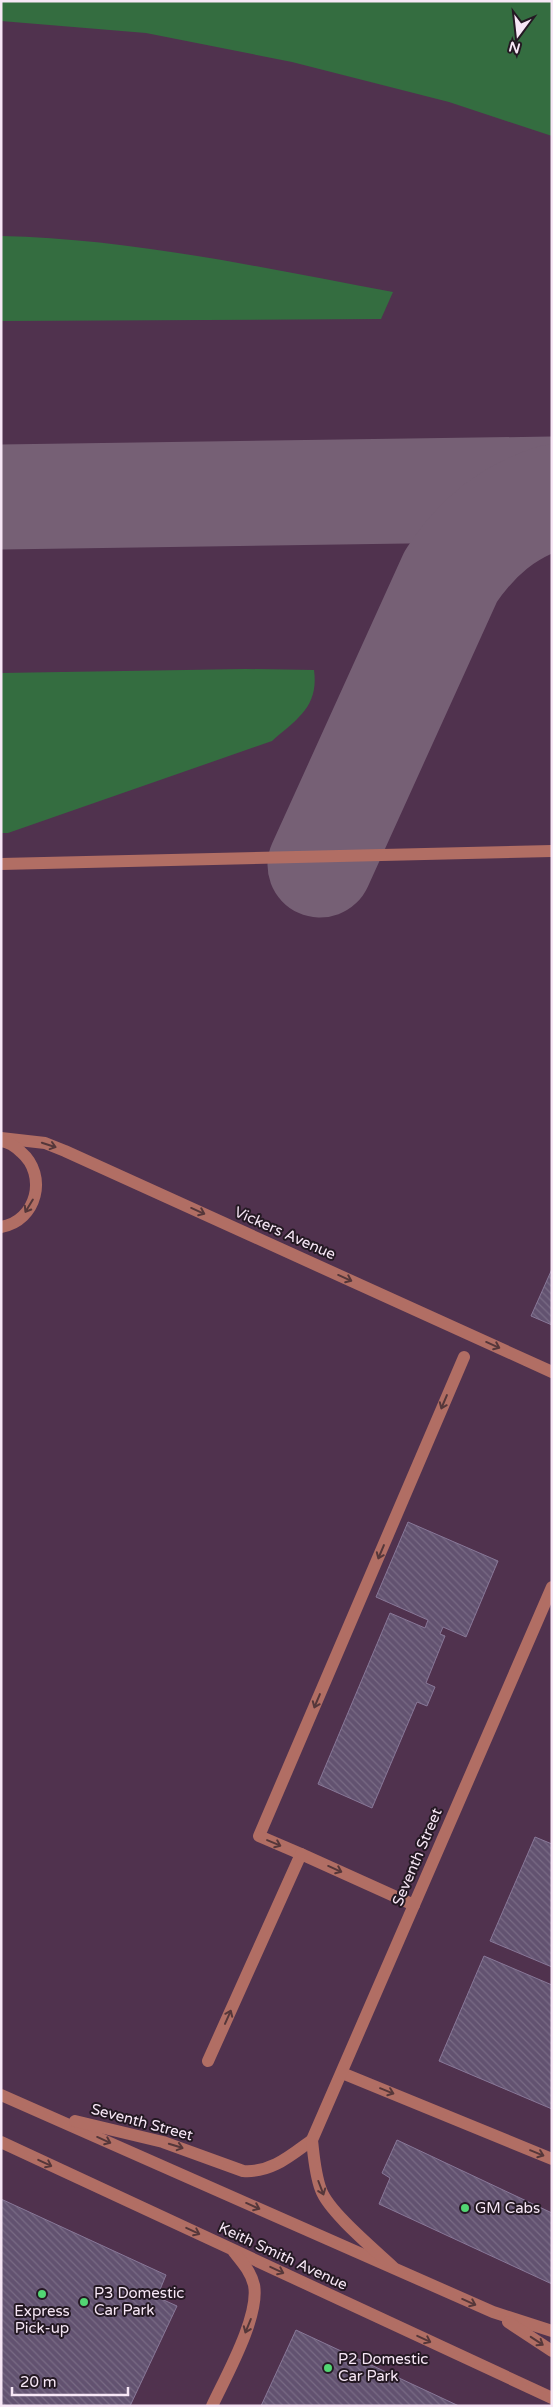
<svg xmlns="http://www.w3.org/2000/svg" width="553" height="2407" font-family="'Varela Round',sans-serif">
<defs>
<pattern id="building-back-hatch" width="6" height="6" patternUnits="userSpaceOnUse" patternTransform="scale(1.25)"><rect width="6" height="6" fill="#625270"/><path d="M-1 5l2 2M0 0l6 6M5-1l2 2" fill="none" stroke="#796b85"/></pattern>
</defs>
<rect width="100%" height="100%" fill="#442c43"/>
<!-- built -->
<rect fill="#50324e" x="1" y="1" width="551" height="2405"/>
<!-- grass -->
<g fill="#346d40">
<path d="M1,1H552V136L449,102L292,62L146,33L1,21Z"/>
<path d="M1,236C134,239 263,268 393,292L381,319L1,321Z"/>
<path d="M246,669L314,670C319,707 297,719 272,741L8,833H1V673Z"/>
</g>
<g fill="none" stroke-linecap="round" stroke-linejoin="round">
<!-- taxiway -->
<g stroke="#766075" stroke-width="105">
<path d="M1,497L552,489"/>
<path d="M320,865L451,576C478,536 506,513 552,497"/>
</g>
</g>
<!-- building -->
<g fill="url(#building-back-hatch)" stroke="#887898">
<path d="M552,1269V1325L531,1316Z"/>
<path d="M408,1522L498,1561L466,1637L443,1627L440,1634L445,1636L426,1683L435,1687L427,1706L417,1702L372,1808L318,1784L390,1613L425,1628L428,1620L376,1597Z"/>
<path d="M535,1837L552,1844V1967L490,1941Z"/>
<path d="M484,1956L552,1985V2109L439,2061Z"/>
<path d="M397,2140L552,2213V2284L379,2204L390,2178L382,2173Z"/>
<path d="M1,2199L166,2275L157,2297L177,2306L130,2406H1Z"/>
<path d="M296,2330L459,2406H261Z"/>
</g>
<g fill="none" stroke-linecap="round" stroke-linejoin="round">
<!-- minor -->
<g stroke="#b16e64" stroke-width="12">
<path d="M1,864L552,851"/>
<path d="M1,1138L45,1143L65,1151L552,1372"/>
<path d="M1,1141C9,1142 16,1147 21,1152C48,1175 37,1221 1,1227"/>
<path d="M301,1854L259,1836L464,1357"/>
<path d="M208,2061L301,1854L414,1905"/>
<path d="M342,2073L552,2159"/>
<path d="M1,2095L493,2312L552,2331"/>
<path d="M75,2121L163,2142L243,2171C271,2173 290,2156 312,2140"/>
<path d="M1,2142L552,2398"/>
<path d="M393,2267C375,2250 329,2212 321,2190C315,2174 314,2158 312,2140L552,1587"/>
<path d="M508,2322L552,2351"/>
<path d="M212,2406C226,2376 260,2316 254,2285C251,2272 242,2262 234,2252"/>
</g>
</g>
<!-- one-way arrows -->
<defs><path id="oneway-shaft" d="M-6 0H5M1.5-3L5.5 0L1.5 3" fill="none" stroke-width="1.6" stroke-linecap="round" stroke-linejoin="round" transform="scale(1.25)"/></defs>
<g stroke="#55373a">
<use href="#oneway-shaft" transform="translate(49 1145) rotate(18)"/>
<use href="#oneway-shaft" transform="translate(29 1206) rotate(121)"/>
<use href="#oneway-shaft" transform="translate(198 1211) rotate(24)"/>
<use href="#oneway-shaft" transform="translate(345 1278) rotate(24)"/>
<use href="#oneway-shaft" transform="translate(493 1345) rotate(24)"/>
<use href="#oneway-shaft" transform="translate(444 1402) rotate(113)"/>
<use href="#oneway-shaft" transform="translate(381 1552) rotate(113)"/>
<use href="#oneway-shaft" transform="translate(317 1701) rotate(113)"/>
<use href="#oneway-shaft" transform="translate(274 1843) rotate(23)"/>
<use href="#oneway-shaft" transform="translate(335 1869) rotate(24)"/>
<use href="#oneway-shaft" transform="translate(228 2017) rotate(-66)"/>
<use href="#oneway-shaft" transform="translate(387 2091) rotate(22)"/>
<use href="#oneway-shaft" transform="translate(104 2140) rotate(24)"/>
<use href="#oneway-shaft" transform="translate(176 2146) rotate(17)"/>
<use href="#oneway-shaft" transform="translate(537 2153) rotate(22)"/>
<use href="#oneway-shaft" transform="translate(45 2163) rotate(25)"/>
<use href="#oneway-shaft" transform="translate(321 2188) rotate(69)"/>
<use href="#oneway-shaft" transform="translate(253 2206) rotate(24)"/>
<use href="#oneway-shaft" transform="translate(193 2231) rotate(25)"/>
<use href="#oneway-shaft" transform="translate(277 2270) rotate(25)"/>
<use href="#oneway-shaft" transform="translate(469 2302) rotate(24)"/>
<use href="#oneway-shaft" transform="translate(248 2326) rotate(112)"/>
<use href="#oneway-shaft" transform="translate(424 2339) rotate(25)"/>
<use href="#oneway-shaft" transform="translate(537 2341) rotate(33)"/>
</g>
<!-- markers -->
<g fill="#52d673" stroke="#241923" stroke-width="2">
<circle cx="465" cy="2208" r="5"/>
<circle cx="42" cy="2294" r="5"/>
<circle cx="84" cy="2302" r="5"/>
<circle cx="328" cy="2368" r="5"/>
</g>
<g text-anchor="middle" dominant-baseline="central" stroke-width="4" stroke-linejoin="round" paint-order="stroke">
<!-- street labels -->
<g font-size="15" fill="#f7e7f6" stroke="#241923">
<text transform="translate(285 1233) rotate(24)">Vickers Avenue</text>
<text transform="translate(417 1857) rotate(-67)">Seventh Street</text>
<text transform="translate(142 2122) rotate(15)">Seventh Street</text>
<text transform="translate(283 2256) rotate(25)">Keith Smith Avenue</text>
</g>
<!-- poi labels -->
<g font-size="15" fill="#f7e7f6" stroke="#241923" text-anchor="start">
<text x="475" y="2208">GM Cabs</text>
<text x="94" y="2293">P3 Domestic<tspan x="94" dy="17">Car Park</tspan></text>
<text x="42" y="2311" text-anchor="middle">Express<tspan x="42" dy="17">Pick-up</tspan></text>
<text x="338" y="2359">P2 Domestic<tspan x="338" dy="17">Car Park</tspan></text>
</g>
</g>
<!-- border -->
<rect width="553" height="2407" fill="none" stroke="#f7e7f6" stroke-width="5"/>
<!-- north arrow -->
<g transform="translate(518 35) rotate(195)" stroke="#241923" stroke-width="4" paint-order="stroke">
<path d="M0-4L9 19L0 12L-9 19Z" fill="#f7e7f6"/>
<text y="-8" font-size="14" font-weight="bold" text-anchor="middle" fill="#f7e7f6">N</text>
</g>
<!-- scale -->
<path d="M12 2387v8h116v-8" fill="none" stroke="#f7e7f6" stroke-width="2.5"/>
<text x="20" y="2387" font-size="15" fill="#f7e7f6" stroke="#241923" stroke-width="4" paint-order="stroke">20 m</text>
</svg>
